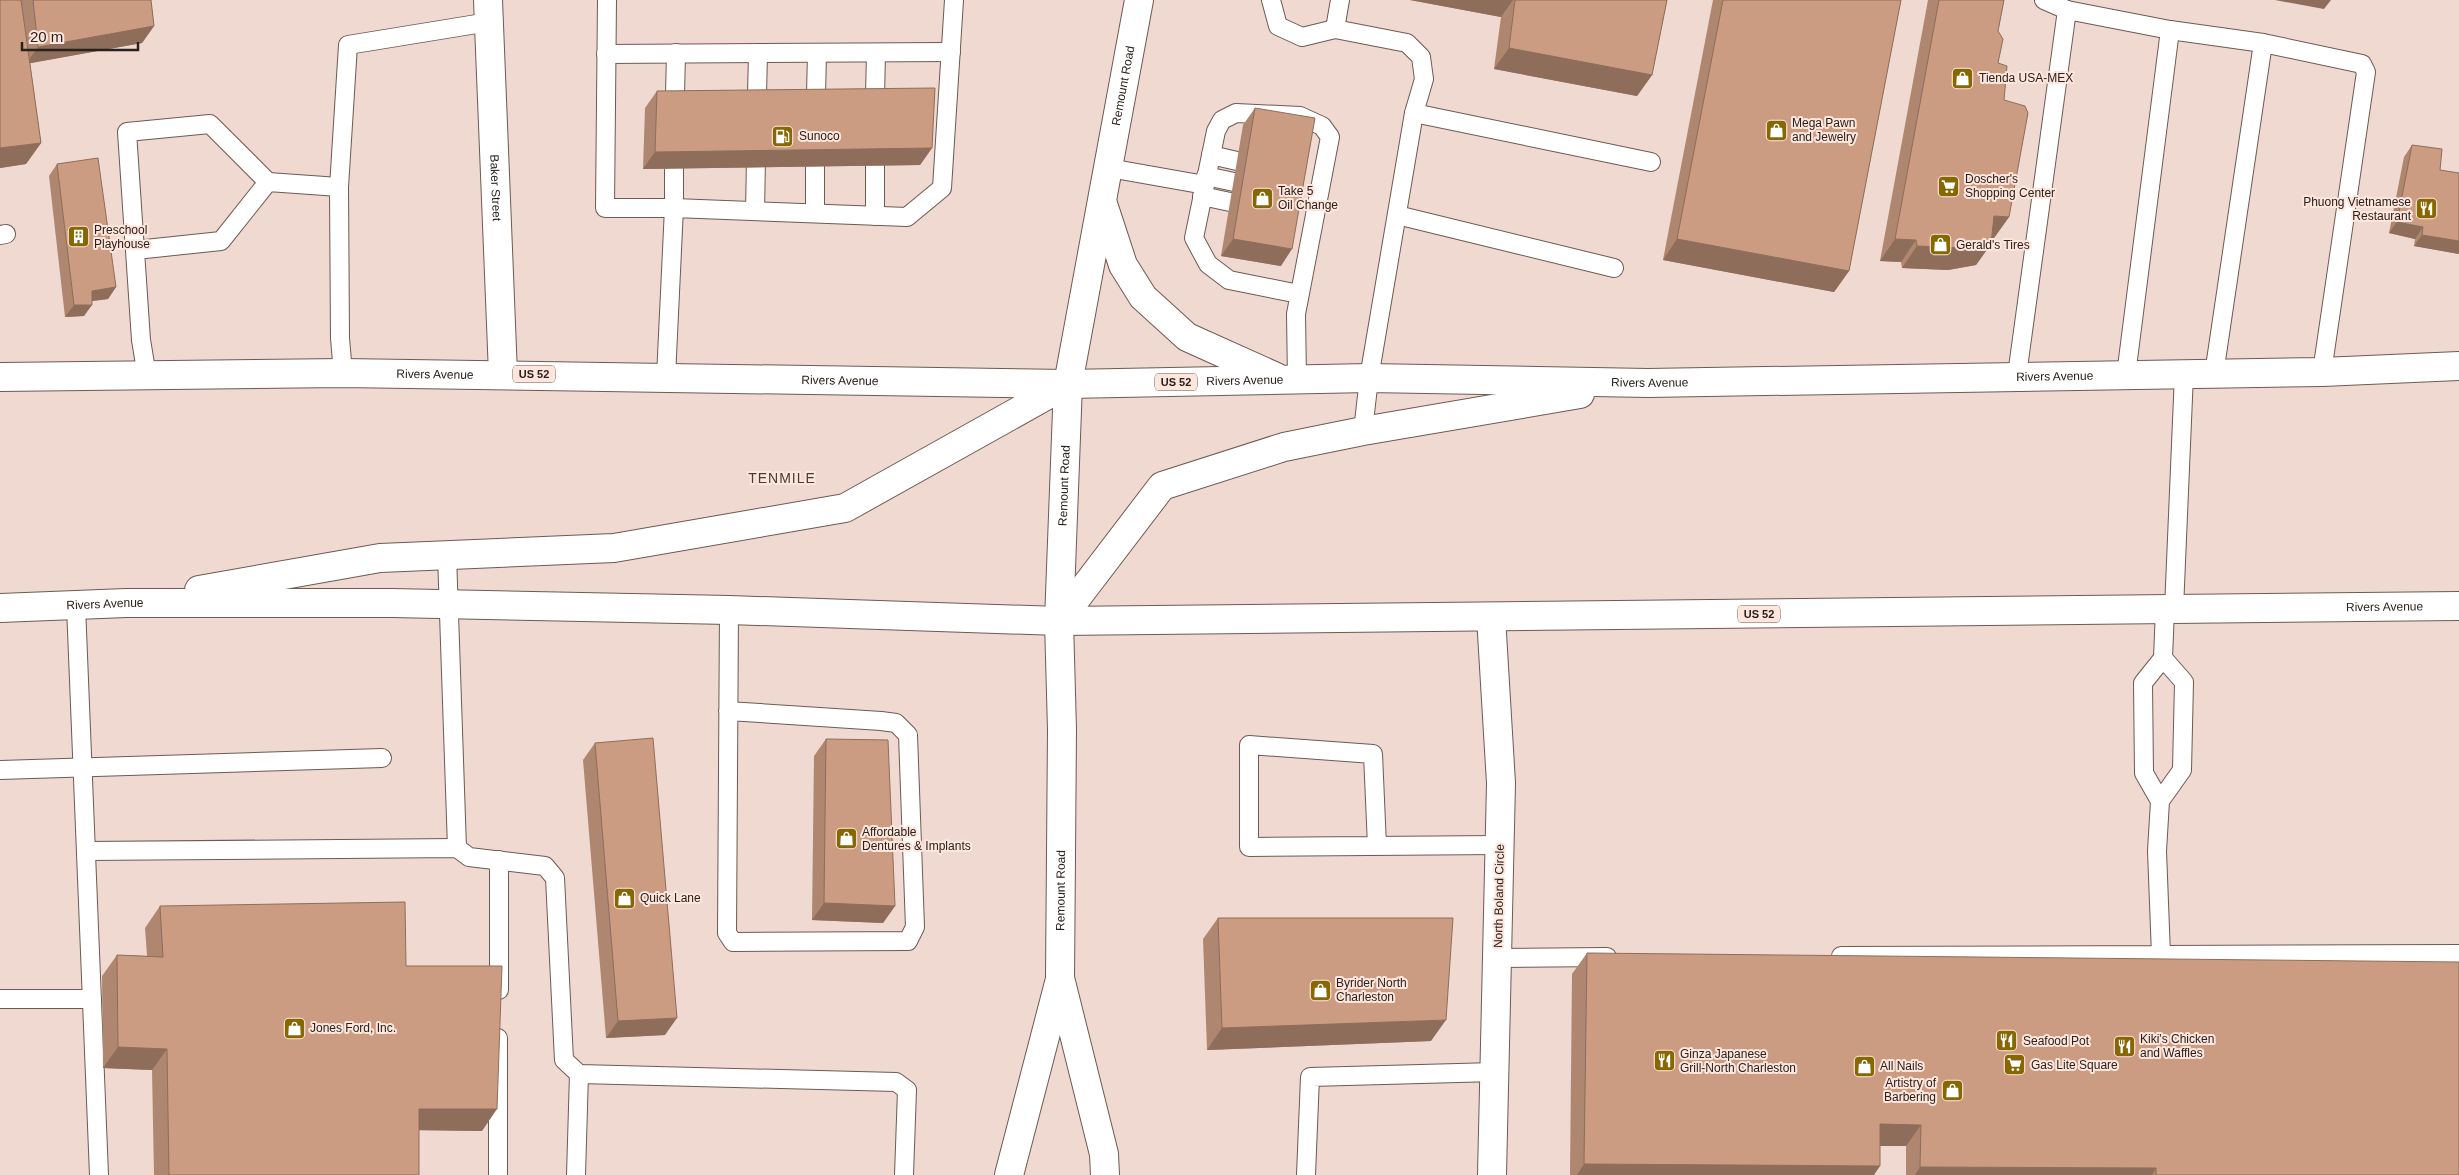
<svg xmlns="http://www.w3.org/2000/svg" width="2459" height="1175" font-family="Helvetica,sans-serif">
<rect width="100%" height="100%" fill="#f0d9d0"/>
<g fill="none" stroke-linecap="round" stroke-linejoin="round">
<defs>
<g id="service">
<path d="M607,0L605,208H674V161"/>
<path d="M1271,0L1278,26L1302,37L1335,29"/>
<path d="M1340,0L1335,29L1407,43L1421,57L1424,79L1414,113L1369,378L1363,431"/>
<path d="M2044,0L2067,10"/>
<path d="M606,54L951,52"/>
<path d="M675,95L676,53"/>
<path d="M757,95L758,53"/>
<path d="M816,95L817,53"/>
<path d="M875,96L876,53"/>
<path d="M1414,113L1651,162"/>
<path d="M1211,155L1237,161"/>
<path d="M1109,168L1205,185"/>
<path d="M1206,176L1234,182"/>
<path d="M339,187L348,45L489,22"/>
<path d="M1202,196L1230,202"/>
<path d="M755,211L756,159"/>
<path d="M815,213V159"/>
<path d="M1397,215L1614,268"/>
<path d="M875,216V158"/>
<path d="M0,235L6,234"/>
<path d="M136,250L221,241L268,182L339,187L340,338L343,373"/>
<path d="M2214,374L2263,43L2362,64L2366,72L2322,372"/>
<path d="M2017,375L2067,10L2170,30L2263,43"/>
<path d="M2126,375L2170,30"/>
<path d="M147,376L141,340L127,132L210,124L268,182"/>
<path d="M666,377L674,208L907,217L942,188L954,0"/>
<path d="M1297,380L1296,314L1330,137L1322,126L1300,116L1236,113L1222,120L1216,131L1194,238L1208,264L1229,280L1299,294"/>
<path d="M447,555L457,848"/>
<path d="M76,606L99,1175"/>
<path d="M2174,609L2184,374"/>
<path d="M2163,658L2165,609"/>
<path d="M728,711L881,721L896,723L908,735L915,927L908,941L733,942L727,933L729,610"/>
<path d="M0,770L382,758"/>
<path d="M1377,846L1373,754L1249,745V847L1500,845"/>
<path d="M86,851L457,848L469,857L545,866L555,878L564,1060L579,1074L896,1082L907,1090L904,1175"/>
<path d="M2161,955L2459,954"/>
<path d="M1841,956L2161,955L2157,851L2160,801L2182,770L2184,682L2163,658L2143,683L2144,773L2160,801"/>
<path d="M1498,958L1607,957"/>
<path d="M499,990V860"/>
<path d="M0,999H92"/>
<path d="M498,1175V1038"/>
<path d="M576,1175L579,1074"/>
<path d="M1306,1175L1310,1077L1495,1072"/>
</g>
<g id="minor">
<path id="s1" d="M488,0L503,374"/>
<path d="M1491,617L1501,783L1492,1175"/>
</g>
<g id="secondary">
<path d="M1009,1175L1060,979"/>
<path id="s2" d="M1105,1175L1104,1154L1060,978L1062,730L1059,621L1068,384L1139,0"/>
</g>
<g id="primary">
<path d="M1103,204L1123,265L1143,297L1187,337L1276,377"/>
<path id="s3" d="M0,377L343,373L1068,384L1369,378L1648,383L2322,372L2459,366"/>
<path d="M199,590L380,558L614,548L845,508L1067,384"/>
<path id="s4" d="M0,608L126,603H392L729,610L1059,621L2459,606"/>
<path d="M1059,621L1162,486L1284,447L1363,431L1580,394"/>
</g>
</defs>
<!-- service casing -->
<use href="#service" stroke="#6e5a52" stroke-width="20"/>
<!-- minor casing -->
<use href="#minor" stroke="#6e5a52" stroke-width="30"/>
<!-- secondary casing -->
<use href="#secondary" stroke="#6e5a52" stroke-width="30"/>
<!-- primary casing -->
<use href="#primary" stroke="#6e5a52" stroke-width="30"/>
<!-- service -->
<use href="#service" stroke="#fff" stroke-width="18"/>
<!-- minor -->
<use href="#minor" stroke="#fff" stroke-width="28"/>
<!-- secondary -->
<use href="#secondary" stroke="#fff" stroke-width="28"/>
<!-- primary -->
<use href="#primary" stroke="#fff" stroke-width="28"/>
</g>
<!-- wall -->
<g fill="#af866f">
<path d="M0,0H151L154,26L142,43L30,63L41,143L26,164L0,168Z"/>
<path d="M1410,0H1667L1652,75L1637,96L1494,69L1501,17Z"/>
<path d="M1713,0H1901L1849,271L1834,292L1663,260Z"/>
<path d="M1928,0H2004L1998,31V63L2004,100L2009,217L1994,238H1992L1991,244L1976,265L1948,270L1902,268L1901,262L1880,261Z"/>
<path d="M657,91L932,148L920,165L643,169L645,108Z"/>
<path d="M1255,108L1281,266L1221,256L1243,125Z"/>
<path d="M2412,145L2440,170L2459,254L2414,246L2415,239L2389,233L2404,157Z"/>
<path d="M57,164L116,287L108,299L92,301L84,316L65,317L49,176Z"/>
<path d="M826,739L895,906L883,923L812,920L814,756Z"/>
<path d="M595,743L665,1035L606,1038L583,760Z"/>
<path d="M160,906L406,966L482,1131L419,1130V1175H154L152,1070L103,1068L102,976L117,955L147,956L145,928Z"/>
<path d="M1218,918L1431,1041L1207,1050L1203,939Z"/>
<path d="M1587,953L2459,1175H1906V1146H1880L1874,1175H1570L1572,974Z"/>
</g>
<!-- shaded-wall -->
<g fill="#8e6d5a">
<path d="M1410,0H1513L1501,17Z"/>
<path d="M2275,0H2331L2324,9Z"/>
<path d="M154,26L142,43L26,64L38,47Z"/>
<path d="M1509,48L1652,75L1637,96L1494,69Z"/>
<path d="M41,143L26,164L0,168V148Z"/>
<path d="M932,148L920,165L643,169L655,152Z"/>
<path d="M1994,216L2009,217L1994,238H1979Z"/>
<path d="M2397,222L2423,227L2415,239L2389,233Z"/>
<path d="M2422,235L2459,241V254L2414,246Z"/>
<path d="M1233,239L1292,249L1281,266L1221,256Z"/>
<path d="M1677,239L1849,271L1834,292L1663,260Z"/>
<path d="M1895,239L1916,240L1901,262L1880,261Z"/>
<path d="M1991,244L1976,265L1948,270L1902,268L1917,246Z"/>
<path d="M116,287L108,299L84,302L92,291Z"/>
<path d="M74,305H92L84,316L65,317Z"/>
<path d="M824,903L895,906L883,923L812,920Z"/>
<path d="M677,1018L665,1035L606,1038L618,1021Z"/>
<path d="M1446,1020L1431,1041L1207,1050L1222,1028Z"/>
<path d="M118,1047L167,1049L152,1070L103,1068Z"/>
<path d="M419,1109H497L482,1131L404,1130Z"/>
<path d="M1880,1124L1921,1125L1906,1146H1865Z"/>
<path d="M1584,1164L1880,1166L1874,1175H1577Z"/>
<path d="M1920,1167L2156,1168L2152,1175H1915Z"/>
</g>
<!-- building -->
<g fill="#cb9c81" stroke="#8e6d5a">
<path d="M0,0H21L41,143L0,148Z"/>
<path d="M33,0H151L154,26L38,47Z"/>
<path d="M1515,0H1667L1652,75L1509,48Z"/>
<path d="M1723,0H1901L1849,271L1677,239Z"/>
<path d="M1939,0H2004L1998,31L2003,39L1998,63L2007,66L2004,100L2025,106L2028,113L2009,217L1994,216L1991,244L1963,248L1917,246L1916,240L1895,239Z"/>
<path d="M935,88L932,148L655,152L657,91Z"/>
<path d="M1255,108L1315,118L1292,249L1233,239Z"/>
<path d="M2412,145L2442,149L2440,170L2459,173V241L2422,235L2423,227L2397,222Z"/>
<path d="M98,158L116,287L92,291V305H74L57,164Z"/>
<path d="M653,738L677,1018L618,1021L595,743Z"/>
<path d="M826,739L888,740L895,906L824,903Z"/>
<path d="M405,902L406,966H502L497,1109H419V1175H169L167,1049L118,1047L117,955L163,957L160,906Z"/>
<path d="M1218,918H1453L1446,1020L1222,1028Z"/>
<path d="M1587,953L2459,962V1175H2156V1168L1920,1167L1921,1125L1880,1124V1166L1584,1164Z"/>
</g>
<!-- icons -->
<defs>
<symbol id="shop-square" viewBox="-11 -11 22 22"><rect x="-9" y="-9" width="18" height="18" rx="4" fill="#866701" stroke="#fee6dd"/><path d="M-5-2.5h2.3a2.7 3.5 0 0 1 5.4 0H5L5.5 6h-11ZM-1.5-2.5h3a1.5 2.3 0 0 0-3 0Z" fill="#fff"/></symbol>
<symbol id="fuel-square" viewBox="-11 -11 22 22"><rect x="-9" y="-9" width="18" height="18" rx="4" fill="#866701" stroke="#fee6dd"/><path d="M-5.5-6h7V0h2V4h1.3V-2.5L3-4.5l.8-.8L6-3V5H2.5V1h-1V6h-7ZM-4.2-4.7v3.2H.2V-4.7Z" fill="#fff"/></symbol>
<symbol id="supermarket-square" viewBox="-11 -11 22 22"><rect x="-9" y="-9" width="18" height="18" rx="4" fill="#866701" stroke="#fee6dd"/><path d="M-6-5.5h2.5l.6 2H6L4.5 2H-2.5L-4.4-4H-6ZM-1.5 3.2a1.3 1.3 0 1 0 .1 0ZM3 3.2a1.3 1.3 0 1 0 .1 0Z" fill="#fff"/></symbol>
<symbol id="restaurant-square" viewBox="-11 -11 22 22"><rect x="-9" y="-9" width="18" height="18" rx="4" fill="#866701" stroke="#fee6dd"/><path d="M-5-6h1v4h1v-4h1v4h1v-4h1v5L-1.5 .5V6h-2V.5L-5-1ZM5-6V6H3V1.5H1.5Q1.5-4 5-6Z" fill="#fff"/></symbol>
<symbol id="building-square" viewBox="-11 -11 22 22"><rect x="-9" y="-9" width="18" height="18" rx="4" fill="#866701" stroke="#fee6dd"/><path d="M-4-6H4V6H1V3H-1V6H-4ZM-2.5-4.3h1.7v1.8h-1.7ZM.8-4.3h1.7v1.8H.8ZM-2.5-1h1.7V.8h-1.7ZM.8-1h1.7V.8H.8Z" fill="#fff"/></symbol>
</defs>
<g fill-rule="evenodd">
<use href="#shop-square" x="1950" y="66" width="25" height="25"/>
<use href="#shop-square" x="1764" y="118" width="25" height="25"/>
<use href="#fuel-square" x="770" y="124" width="25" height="25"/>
<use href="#supermarket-square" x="1936" y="174" width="25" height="25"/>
<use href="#shop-square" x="1250" y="186" width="25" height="25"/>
<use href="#restaurant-square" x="2414" y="196" width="25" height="25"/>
<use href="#building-square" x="66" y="224" width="25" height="25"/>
<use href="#shop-square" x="1928" y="232" width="25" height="25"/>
<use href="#shop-square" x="834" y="826" width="25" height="25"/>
<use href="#shop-square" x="612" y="886" width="25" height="25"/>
<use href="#shop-square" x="1308" y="978" width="25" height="25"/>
<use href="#shop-square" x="282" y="1016" width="25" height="25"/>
<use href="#restaurant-square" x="1994" y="1028" width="25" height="25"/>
<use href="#restaurant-square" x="2112" y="1034" width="25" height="25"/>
<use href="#restaurant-square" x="1652" y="1048" width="25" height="25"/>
<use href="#supermarket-square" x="2002" y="1052" width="25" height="25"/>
<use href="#shop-square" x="1852" y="1054" width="25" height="25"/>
<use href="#shop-square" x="1940" y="1078" width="25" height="25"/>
</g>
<g text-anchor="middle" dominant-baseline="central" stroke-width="4" stroke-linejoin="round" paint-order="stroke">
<!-- shield labels -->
<g fill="#fee6dd" stroke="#695c57" stroke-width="1">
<rect x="513" y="365.5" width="42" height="17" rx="4"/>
<rect x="1155" y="373.5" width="42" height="17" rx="4"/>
<rect x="1738" y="605.5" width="42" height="17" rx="4"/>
</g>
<g font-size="11" font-weight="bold" fill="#29211d">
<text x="534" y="374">US 52</text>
<text x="1176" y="382">US 52</text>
<text x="1759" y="614">US 52</text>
</g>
<!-- poi labels -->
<g font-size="12" fill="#29211d" stroke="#fee6dd" text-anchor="start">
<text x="1979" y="78">Tienda USA-MEX</text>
<text x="1792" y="123">Mega Pawn<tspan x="1792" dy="14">and Jewelry</tspan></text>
<text x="799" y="136">Sunoco</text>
<text x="1965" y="179">Doscher's<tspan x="1965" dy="14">Shopping Center</tspan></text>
<text x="1278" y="191">Take 5<tspan x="1278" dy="14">Oil Change</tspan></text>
<text x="2411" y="202" text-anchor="end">Phuong Vietnamese<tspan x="2411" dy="14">Restaurant</tspan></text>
<text x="94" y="230">Preschool<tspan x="94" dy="14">Playhouse</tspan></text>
<text x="1956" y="245">Gerald's Tires</text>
<text x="862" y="832">Affordable<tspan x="862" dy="14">Dentures &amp; Implants</tspan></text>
<text x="640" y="898">Quick Lane</text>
<text x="1336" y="983">Byrider North<tspan x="1336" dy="14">Charleston</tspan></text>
<text x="310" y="1028">Jones Ford, Inc.</text>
<text x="2140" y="1039">Kiki's Chicken<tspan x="2140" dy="14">and Waffles</tspan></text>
<text x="2023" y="1041">Seafood Pot</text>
<text x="1680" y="1054">Ginza Japanese<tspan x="1680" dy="14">Grill-North Charleston</tspan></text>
<text x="2031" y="1065">Gas Lite Square</text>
<text x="1880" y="1066">All Nails</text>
<text x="1936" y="1083" text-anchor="end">Artistry of<tspan x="1936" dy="14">Barbering</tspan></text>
</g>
<!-- street labels -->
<g font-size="12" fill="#29211d" stroke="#fee6dd">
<text stroke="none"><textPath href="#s2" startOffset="1100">Remount Road</textPath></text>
<text stroke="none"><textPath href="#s1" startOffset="188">Baker Street</textPath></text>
<text stroke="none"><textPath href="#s3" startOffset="435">Rivers Avenue</textPath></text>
<text stroke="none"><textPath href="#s3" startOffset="2055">Rivers Avenue</textPath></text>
<text stroke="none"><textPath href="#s3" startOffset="840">Rivers Avenue</textPath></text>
<text stroke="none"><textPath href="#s3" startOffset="1245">Rivers Avenue</textPath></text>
<text stroke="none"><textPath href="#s3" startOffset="1650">Rivers Avenue</textPath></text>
<text stroke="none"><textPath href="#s2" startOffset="695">Remount Road</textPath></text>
<text stroke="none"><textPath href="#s4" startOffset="105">Rivers Avenue</textPath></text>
<text stroke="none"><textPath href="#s4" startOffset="2385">Rivers Avenue</textPath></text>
<text stroke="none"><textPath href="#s2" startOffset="290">Remount Road</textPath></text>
<text transform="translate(1499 896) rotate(-89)">North Boland Circle</text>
</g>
<!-- neighbourhood labels -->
<g font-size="14" letter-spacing="1" fill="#4c3a33" stroke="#fee6dd">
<text x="782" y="478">TENMILE</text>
</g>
</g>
<!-- scale -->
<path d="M22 42v8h116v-8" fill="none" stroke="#29211d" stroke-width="2.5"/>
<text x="30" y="42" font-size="15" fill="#29211d" stroke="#fee6dd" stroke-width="4" paint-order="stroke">20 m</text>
</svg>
